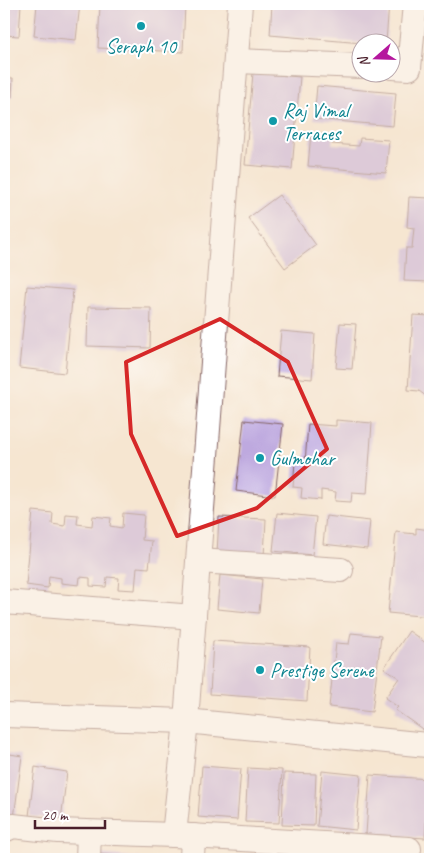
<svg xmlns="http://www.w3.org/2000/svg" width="434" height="863" font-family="Caveat,sans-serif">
<rect width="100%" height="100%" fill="#fff"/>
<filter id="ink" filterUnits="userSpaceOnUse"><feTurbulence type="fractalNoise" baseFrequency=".02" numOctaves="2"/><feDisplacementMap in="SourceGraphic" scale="10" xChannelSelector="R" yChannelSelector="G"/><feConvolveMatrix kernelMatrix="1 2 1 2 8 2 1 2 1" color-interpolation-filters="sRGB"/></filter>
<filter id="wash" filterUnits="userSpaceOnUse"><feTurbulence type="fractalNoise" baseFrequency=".0096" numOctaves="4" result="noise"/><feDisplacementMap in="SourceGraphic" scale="20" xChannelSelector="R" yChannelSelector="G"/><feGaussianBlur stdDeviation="1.12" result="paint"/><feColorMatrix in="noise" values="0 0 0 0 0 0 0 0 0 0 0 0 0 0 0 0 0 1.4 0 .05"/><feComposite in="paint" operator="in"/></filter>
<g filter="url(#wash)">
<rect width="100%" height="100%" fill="#f6e6d1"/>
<g id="blocks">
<!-- building -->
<g fill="#bea9df">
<path d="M4,4H21L19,36L4,35Z"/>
<path d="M37,4H80L76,40L34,36Z"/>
<path d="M100,4H185L183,52L98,48Z"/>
<path d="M272,4H389L386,42L362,43L270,35Z"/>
<path d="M253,73L300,77L292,169L245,165Z"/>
<path d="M4,78H13L12,97H4Z"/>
<path d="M317,86L396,93L393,126L314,119Z"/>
<path d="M311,133L333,135L332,144L359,146L360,138L389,140L386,173L308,166Z"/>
<path d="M279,195L316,245L285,268L248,218Z"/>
<path d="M409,197L430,198V282L404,281L406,248H412L414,228L407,227Z"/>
<path d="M27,286L73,290L65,373L19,368Z"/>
<path d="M88,307L151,308L150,348L87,346Z"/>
<path d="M413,315L430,316V399L419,391L408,390Z"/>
<path d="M340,323L356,324L352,369L336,368Z"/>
<path d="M281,331L315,334L312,379L277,376Z"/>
<path d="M244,420L283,424L275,496L236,491Z"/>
<path d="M336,420L372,423L367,494L352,493L351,502L335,501L336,492L321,490V500L301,498L302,488L293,487L295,462L305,463L308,424L336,426Z"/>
<path d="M33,511L53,513L52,524L65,526L66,514L78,515L77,524L92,526L93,516L111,518L110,526L122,528L123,513L144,515L142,540L152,541L149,568L137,567L135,590L118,589L119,578L107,577L106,587L90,586V578L80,577L79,585L61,583V578L49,576L48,588L26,585Z"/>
<path d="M277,513L316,517L312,555L273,551Z"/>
<path d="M326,516L370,521L367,549L323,544Z"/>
<path d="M219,517L266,519L264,556L217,553Z"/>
<path d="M416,528L430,530V617L388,613L396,532L416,534Z"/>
<path d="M220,575L262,579L259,613L217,609Z"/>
<path d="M409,631L430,646V723L425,731L395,710L398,707L385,698L399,678L384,668Z"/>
<path d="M351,633L381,636L372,712L329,707L336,643L349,644Z"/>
<path d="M213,641L310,647L307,701L210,694Z"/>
<path d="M4,753L22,756L14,818L4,817Z"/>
<path d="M202,766L241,769L237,820L198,817Z"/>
<path d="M35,767L67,772L61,820L29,816Z"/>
<path d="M248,768L282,770L279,823L245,822Z"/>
<path d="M322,771L361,775L356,830L317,826Z"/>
<path d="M284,773L316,774L314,826L282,825Z"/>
<path d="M370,775L429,779L425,838L366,834Z"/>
<path d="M99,854L140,858V859H99Z"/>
</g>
</g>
</g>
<g filter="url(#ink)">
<use href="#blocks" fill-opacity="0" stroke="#866565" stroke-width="1"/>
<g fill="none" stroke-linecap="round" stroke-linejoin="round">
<defs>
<g id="minor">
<path d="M236,61L362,66"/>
<path d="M392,67L409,68L415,4"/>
<path d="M198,561L341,570"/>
<path d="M4,602L194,617"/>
<path d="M4,715L186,721L427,745L430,744"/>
<path d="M4,830L13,826L58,831L174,835L409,849"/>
<path d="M174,835L186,721L240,4"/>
<path d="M88,859L89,833"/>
<path d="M192,859L193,836"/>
</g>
</defs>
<!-- minor casing -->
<use href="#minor" stroke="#866565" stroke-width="26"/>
<!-- minor -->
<use href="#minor" stroke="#fff" stroke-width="24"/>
</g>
</g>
<!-- marked area -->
<path d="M0 0H434V863H0ZM220,319L288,362L327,449L257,508L177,536L131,434L126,362Z" fill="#f6e6d1" fill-opacity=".55" fill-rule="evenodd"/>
<path fill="none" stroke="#d62828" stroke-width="4" stroke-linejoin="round" d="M220,319L288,362L327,449L257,508L177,536L131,434L126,362Z"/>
<!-- markers -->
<g fill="#0f9aa8" stroke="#fff" stroke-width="2">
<circle cx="141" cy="26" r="5"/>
<circle cx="273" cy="121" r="5"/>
<circle cx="260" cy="458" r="5"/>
<circle cx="260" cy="670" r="5"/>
</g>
<g text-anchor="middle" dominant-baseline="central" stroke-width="4" stroke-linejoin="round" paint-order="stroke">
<!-- culture labels -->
<g font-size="20" fill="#0d838f" stroke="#fff" text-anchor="start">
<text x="141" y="46" text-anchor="middle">Seraph 10</text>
<text x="283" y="110">Raj Vimal<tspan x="283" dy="23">Terraces</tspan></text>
<text x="270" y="458">Gulmohar</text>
<text x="270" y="670">Prestige Serene</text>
</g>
</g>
<!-- margin -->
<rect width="434" height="863" fill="none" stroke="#fff" stroke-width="20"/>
<!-- north arrow -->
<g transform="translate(376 58) rotate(250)"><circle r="24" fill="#ffffff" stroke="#b7a5aa"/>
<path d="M0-4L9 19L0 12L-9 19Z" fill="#b5179e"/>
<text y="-8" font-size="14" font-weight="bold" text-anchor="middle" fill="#4a1f2b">N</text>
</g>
<!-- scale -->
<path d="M35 820v8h70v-8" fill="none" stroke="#4a1f2b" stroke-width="2.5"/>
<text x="42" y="820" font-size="15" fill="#4a1f2b" stroke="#ffffff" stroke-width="4" paint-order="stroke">20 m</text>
</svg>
